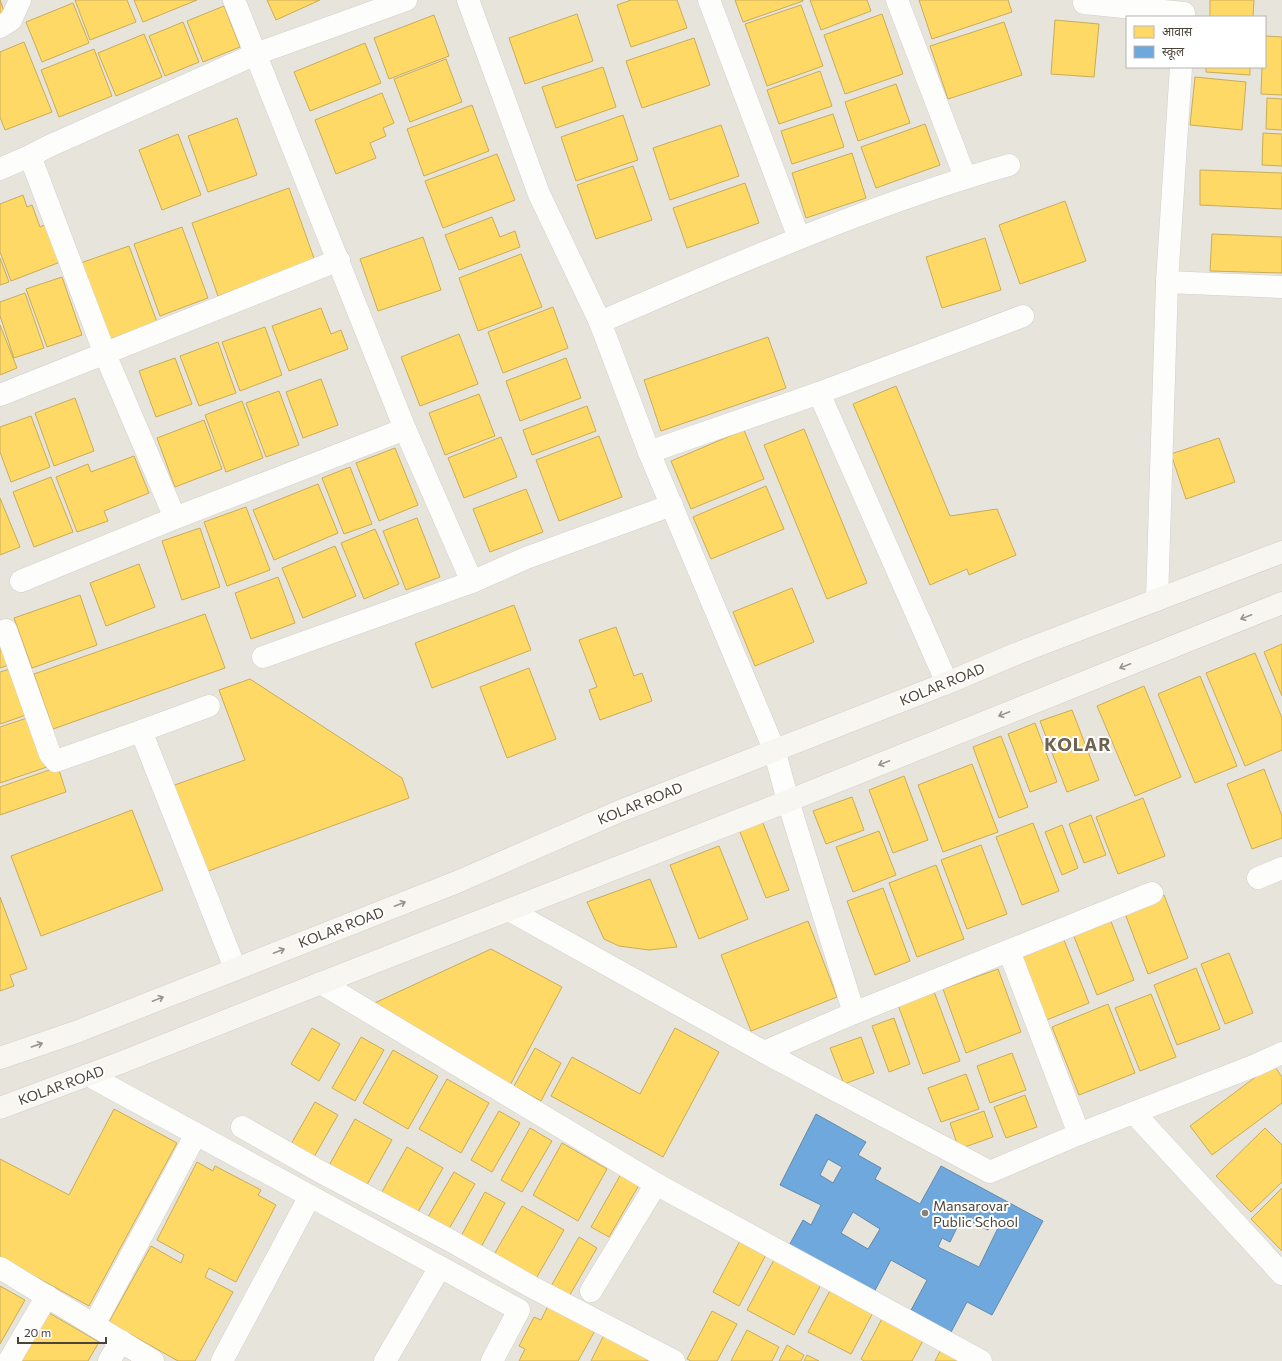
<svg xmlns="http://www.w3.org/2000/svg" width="1282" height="1361" font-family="Commissioner,'Noto Sans Devanagari',sans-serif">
<rect width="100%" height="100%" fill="#f4f2ee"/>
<!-- residential -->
<path fill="#e7e4dc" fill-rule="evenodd" d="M0,0H1282V1361H0ZM1127,17H1265V67H1127Z"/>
<!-- homes -->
<g fill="#ffd966" stroke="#c9ac58">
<path d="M0,0L7,20L0,24Z"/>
<path d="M75,0H127L136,22L90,40Z"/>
<path d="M134,0H197L143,22Z"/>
<path d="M267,0H320L276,20Z"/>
<path d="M631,0H677L687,28L631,47L617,5Z"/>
<path d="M735,0H803V1L743,22Z"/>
<path d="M810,0H867L871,11L821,30Z"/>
<path d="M919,0H1008L1012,12L932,39Z"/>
<path d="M1210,0H1254L1253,17H1210Z"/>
<path d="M73,3L89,43L42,62L26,22Z"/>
<path d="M801,5L823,66L767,86L745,24Z"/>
<path d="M224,6L240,47L203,62L187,21Z"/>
<path d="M577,14L593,61L525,84L509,38Z"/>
<path d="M882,14L903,74L845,94L824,35Z"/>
<path d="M434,15L449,56L389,79L374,38Z"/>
<path d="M1055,20L1099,24L1094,77L1051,74Z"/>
<path d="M183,22L199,62L165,76L149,36Z"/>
<path d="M1004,22L1022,75L948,99L930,46Z"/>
<path d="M144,34L162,77L116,96L98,53Z"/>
<path d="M1265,36L1282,37V95L1261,94L1262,67H1265Z"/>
<path d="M694,38L710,85L642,108L626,61Z"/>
<path d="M24,42L52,112L5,130L0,117V52Z"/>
<path d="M365,43L381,83L310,111L294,72Z"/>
<path d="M94,49L112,96L59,117L41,70Z"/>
<path d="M446,59L462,102L410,122L394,79Z"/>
<path d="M603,67L616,107L556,128L542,87Z"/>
<path d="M1206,67H1250V75L1206,72Z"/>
<path d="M820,71L832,106L779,124L767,90Z"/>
<path d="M1195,77L1246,82L1242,130L1190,125Z"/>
<path d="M896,84L910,123L858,141L845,102Z"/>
<path d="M382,93L394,123L383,128L386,136L370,143L376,158L336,174L315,120Z"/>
<path d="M1267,98L1282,99V130L1266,129Z"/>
<path d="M472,105L489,151L424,176L407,129Z"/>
<path d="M833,114L844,147L792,164L781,131Z"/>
<path d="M623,115L638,160L576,181L561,137Z"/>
<path d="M237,118L257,175L208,192L188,136Z"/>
<path d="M925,124L940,165L876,188L861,147Z"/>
<path d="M721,125L739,176L670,200L653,148Z"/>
<path d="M1263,133L1282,134V166L1262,165Z"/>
<path d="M178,134L201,195L162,210L139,150Z"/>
<path d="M852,153L866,198L806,218L792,173Z"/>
<path d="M497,154L515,200L443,228L425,181Z"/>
<path d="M633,166L652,220L596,239L577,185Z"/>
<path d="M1200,170L1282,173V209L1200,205Z"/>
<path d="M745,183L759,223L687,248L673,208Z"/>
<path d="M289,188L315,261L218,296L192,223Z"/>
<path d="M23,195L27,207L32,205L40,227L53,221L68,259L11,281L0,252V204Z"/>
<path d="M1065,201L1086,261L1020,284L999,225Z"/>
<path d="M492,217L500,237L515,231L520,247L459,270L445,235Z"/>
<path d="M182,227L208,298L160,316L134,244Z"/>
<path d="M1212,234L1282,237V273L1210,271Z"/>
<path d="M423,237L441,290L378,311L360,259Z"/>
<path d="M985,238L1001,290L942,308L926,257Z"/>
<path d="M129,246L157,322L102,342L75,265Z"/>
<path d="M521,254L542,307L478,331L459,278Z"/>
<path d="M0,258L9,282L0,285Z"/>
<path d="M62,277L82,335L47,347L26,289Z"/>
<path d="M25,293L44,348L14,358L0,316V302Z"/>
<path d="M553,307L568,348L503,373L488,332Z"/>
<path d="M321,308L331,334L341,330L348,349L289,371L272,326Z"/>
<path d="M0,325L17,368L0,375Z"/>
<path d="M265,327L282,375L240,391L222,342Z"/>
<path d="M459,334L478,384L420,406L401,357Z"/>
<path d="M768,337L786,388L661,431L644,380Z"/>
<path d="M218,342L236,393L199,406L180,356Z"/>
<path d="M175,358L192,404L156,417L139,371Z"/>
<path d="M566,358L581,398L520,421L506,381Z"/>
<path d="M321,379L338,425L303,438L286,392Z"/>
<path d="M896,386L950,516L997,509L1016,555L969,575L967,569L930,585L853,404Z"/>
<path d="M279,391L299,445L266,457L246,403Z"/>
<path d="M479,394L495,436L445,455L429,413Z"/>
<path d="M75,398L94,451L54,466L35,413Z"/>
<path d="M242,401L263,458L226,472L205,415Z"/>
<path d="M587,406L596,431L532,455L523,430Z"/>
<path d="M31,416L50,467L11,482L0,452V427Z"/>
<path d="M204,420L222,469L175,487L157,438Z"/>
<path d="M804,429L867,583L827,599L764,445Z"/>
<path d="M744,430L764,479L691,509L671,461Z"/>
<path d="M599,436L622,497L559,521L536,460Z"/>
<path d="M501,437L517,477L464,498L448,458Z"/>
<path d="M1219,438L1235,482L1186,499L1171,454Z"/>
<path d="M395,448L418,505L379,521L356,463Z"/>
<path d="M134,456L149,493L104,511L108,521L77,532L56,477L88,464L91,472Z"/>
<path d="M350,467L372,524L344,534L322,478Z"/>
<path d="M51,477L73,532L34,547L13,492Z"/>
<path d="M318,484L338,533L274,560L253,510Z"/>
<path d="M766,486L784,529L711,559L693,517Z"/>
<path d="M526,489L543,532L490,552L473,509Z"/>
<path d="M0,498L20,547L0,555Z"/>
<path d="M246,507L270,570L227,586L204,522Z"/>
<path d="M417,518L440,577L406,590L383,531Z"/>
<path d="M200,528L220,587L182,600L162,541Z"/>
<path d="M375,529L399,584L364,599L341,543Z"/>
<path d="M335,546L356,596L303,618L282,568Z"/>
<path d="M139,564L155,607L106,626L90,583Z"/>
<path d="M278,577L295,623L251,639L235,593Z"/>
<path d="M792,588L814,642L755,666L733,612Z"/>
<path d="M80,595L97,645L32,668L14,618Z"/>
<path d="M514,605L531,650L432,688L415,643Z"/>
<path d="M205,614L225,668L53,729L34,674Z"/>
<path d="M0,623L15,663L0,668Z"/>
<path d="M616,627L634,676L642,673L652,701L600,720L589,690L597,687L579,640Z"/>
<path d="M1282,644V696L1264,652Z"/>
<path d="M1255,653L1282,718V750L1245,766L1206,673Z"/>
<path d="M13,668L29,714L0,724V672Z"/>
<path d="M529,668L556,739L507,758L480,687Z"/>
<path d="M1200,676L1237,766L1195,783L1158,694Z"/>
<path d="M250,679L402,778L409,798L200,874L169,787L245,760L219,690Z"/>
<path d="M1144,686L1181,777L1135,796L1097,706Z"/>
<path d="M1072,710L1099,780L1067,792L1040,721Z"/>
<path d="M30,717L47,767L0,783V727Z"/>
<path d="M1035,723L1057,782L1030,792L1008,734Z"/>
<path d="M1001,736L1028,807L999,818L973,747Z"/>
<path d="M972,764L998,832L943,852L918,785Z"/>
<path d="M58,767L66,792L0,815V787Z"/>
<path d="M1264,769L1282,816V838L1252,849L1227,784Z"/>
<path d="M904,776L928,840L893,853L869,790Z"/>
<path d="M852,797L864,830L826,844L813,811Z"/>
<path d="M1143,798L1165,856L1118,874L1096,817Z"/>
<path d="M132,810L163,890L41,936L11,856Z"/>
<path d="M1091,815L1106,855L1084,863L1069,824Z"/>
<path d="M761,818L789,890L766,898L738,827Z"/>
<path d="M1033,823L1059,891L1022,905L996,837Z"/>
<path d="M1062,825L1078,868L1062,875L1045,832Z"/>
<path d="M879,831L896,875L853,892L836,847Z"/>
<path d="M981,845L1007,914L967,929L941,860Z"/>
<path d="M719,846L748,919L699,939L670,865Z"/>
<path d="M936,865L964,939L917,957L889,883Z"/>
<path d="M650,879L677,947L649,950L619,946L604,939L587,902Z"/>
<path d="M883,888L910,961L875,975L847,901Z"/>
<path d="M1164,895L1188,958L1148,974L1124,911Z"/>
<path d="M0,897L27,969L10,975L14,986L0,991Z"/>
<path d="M1110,919L1134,980L1097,995L1073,934Z"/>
<path d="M808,921L837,997L751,1031L721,955Z"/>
<path d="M1064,940L1089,1003L1044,1021L1019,958Z"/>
<path d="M491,949L562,987L509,1087L368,1006Z"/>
<path d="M1229,953L1253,1013L1225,1024L1201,964Z"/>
<path d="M1196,968L1220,1029L1177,1045L1154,985Z"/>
<path d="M998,969L1021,1032L966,1053L943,989Z"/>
<path d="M933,989L960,1061L923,1074L897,1002Z"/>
<path d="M1151,994L1176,1057L1140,1071L1115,1008Z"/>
<path d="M1108,1004L1135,1073L1079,1095L1052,1027Z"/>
<path d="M894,1018L910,1064L889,1072L872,1026Z"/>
<path d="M312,1028L340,1044L319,1081L291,1064Z"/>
<path d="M675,1028L719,1052L663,1157L551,1096L572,1057L640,1094Z"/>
<path d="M361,1037L384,1050L355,1101L332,1088Z"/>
<path d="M861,1037L874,1073L844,1084L830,1048Z"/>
<path d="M535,1048L561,1063L541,1101L514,1086Z"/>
<path d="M393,1050L438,1076L408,1129L363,1103Z"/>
<path d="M1012,1053L1026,1090L990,1103L977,1066Z"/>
<path d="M1273,1064L1282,1077V1103L1212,1155L1190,1126Z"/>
<path d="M966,1074L979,1109L941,1122L928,1088Z"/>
<path d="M447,1079L489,1103L461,1153L419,1129Z"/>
<path d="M1025,1095L1037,1127L1006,1138L994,1107Z"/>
<path d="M315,1102L338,1115L314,1157L291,1144Z"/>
<path d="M114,1109L177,1143L89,1306L0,1257V1159L69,1195Z"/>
<path d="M499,1111L520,1123L492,1172L471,1160Z"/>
<path d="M984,1111L993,1137L959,1149L950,1123Z"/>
<path d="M355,1119L392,1140L364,1190L327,1169Z"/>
<path d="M530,1128L552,1141L522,1192L501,1180Z"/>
<path d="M1265,1128L1282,1145V1182L1251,1212L1216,1176Z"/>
<path d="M562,1143L607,1169L578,1221L533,1195Z"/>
<path d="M407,1147L443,1168L414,1219L378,1199Z"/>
<path d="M197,1162L213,1171L215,1166L261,1190L258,1195L276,1205L236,1282L209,1268L205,1277L233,1292L195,1361H178L109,1322L151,1246L181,1263L184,1255L157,1240Z"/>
<path d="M454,1172L475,1184L446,1234L425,1222Z"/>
<path d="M621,1174L639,1185L609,1237L591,1227Z"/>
<path d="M1282,1188V1251L1251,1219Z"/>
<path d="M485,1192L505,1203L480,1249L460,1238Z"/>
<path d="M522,1206L564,1230L534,1282L492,1258Z"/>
<path d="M743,1235L769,1249L739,1306L713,1292Z"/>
<path d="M579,1237L597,1248L568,1298L550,1288Z"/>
<path d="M776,1256L823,1281L794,1335L747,1310Z"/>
<path d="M834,1283L877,1305L851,1354L808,1332Z"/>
<path d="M0,1286L25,1300L0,1344Z"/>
<path d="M549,1304L596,1329L578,1361H519L525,1349L519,1346L534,1317L541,1320Z"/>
<path d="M44,1310L99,1342L88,1361H15Z"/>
<path d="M712,1311L737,1324L717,1361H691L687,1359Z"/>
<path d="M886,1311L927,1333L912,1361H864L861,1359Z"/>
<path d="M747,1330L779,1347L772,1361H731Z"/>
<path d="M605,1333L649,1357L647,1361H591Z"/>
<path d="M944,1344L962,1361H935Z"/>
<path d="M787,1345L804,1355L801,1361H779Z"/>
<path d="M807,1355L819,1361H804Z"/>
</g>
<!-- schools -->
<path fill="#6fa8dc" stroke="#648aab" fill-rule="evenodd" d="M816,1114L866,1142L858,1155L881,1168L875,1179L920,1204L941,1166L1043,1221L992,1315L967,1302L949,1336L909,1314L927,1280L891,1260L872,1296L786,1251L803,1220L811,1225L821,1205L780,1185ZM828,1159L842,1167L833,1183L820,1175ZM853,1212L880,1229L868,1249L841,1233ZM962,1217L988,1230L990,1224L998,1228L979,1267L938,1247L942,1238L950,1242Z"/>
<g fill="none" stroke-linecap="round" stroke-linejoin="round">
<defs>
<g id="minor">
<path d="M234,0L405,429L472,582"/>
<path d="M468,0L539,194L600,322L649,452L774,749L788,801L854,1013"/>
<path d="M709,0L799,238"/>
<path d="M897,0L965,177"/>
<path d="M1084,3L1184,13"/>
<path d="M0,27L11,20L20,0"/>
<path d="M30,156L105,354L175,518"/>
<path d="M0,169L30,156L47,147L256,54L406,0"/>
<path d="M1167,282L1282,287"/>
<path d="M600,322C734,265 869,205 1009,165"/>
<path d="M819,393L947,683"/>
<path d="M0,395L339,260"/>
<path d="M649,452L819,393L1023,316"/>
<path d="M21,581L175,518L405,429"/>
<path d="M1157,600L1167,282L1181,67"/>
<path d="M6,630L50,754L56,761L141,731L235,968"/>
<path d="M263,657L472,582L526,558L672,505"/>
<path d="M141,731L209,706"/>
<path d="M1258,878L1282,868"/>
<path d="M509,910L764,1052L990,1172L1079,1134L1256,1065L1282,1053"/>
<path d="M1009,951L1079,1134"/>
<path d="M321,983L656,1184L981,1361"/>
<path d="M764,1052L854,1013L1152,893"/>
<path d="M88,1075L519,1310L492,1361"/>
<path d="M1134,1113L1282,1274"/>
<path d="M242,1127L319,1171L451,1241L532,1287L674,1361"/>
<path d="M0,1268L153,1361"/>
<path d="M591,1291L656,1184"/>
<path d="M94,1325L196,1134"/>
<path d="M9,1361L47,1296"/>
<path d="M109,1361L121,1341"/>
<path d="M222,1361L310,1196"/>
<path d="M385,1361L440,1267"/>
</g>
<g id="secondary">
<path d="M0,1058L76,1032L457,882L620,811L947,683L1018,653L1282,552"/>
<path d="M0,1108L120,1063L321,983L788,801L1282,603"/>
</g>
</defs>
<!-- minor casing -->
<use href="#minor" stroke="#d2d0cb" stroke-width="23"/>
<!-- secondary casing -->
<use href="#secondary" stroke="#d3cfc5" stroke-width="23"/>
<!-- minor -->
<use href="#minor" stroke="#fdfdfc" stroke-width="22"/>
<!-- secondary -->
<use href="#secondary" stroke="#f7f6f1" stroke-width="22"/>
</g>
<!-- one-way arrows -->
<defs><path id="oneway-shaft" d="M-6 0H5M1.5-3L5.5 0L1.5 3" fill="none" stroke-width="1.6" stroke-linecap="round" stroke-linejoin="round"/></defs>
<g stroke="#98948c">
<use href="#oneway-shaft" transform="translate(1246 617) rotate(158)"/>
<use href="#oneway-shaft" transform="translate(1125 666) rotate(158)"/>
<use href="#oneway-shaft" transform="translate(1004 714) rotate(158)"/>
<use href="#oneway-shaft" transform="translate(884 763) rotate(158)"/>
<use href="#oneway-shaft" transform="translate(400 904) rotate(-21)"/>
<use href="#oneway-shaft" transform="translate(279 951) rotate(-21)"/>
<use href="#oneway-shaft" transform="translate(158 999) rotate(-22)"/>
<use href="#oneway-shaft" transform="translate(37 1045) rotate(-19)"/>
</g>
<!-- markers -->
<circle fill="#868178" stroke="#fff" stroke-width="1.5" cx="925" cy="1213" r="4"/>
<g text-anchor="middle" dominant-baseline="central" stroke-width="4" stroke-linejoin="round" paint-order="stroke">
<!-- street labels -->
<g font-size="14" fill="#4b4439" stroke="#fff">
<text transform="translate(942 684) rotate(-22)">KOLAR ROAD</text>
<text transform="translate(640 803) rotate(-22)">KOLAR ROAD</text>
<text transform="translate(341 927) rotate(-21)">KOLAR ROAD</text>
<text transform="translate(61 1085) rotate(-20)">KOLAR ROAD</text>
</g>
<!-- poi labels -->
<g font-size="14" fill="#4b4439" stroke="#fff" text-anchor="start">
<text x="933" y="1205">Mansarovar<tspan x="933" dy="16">Public School</tspan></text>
</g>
<!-- district labels -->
<g font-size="18" font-weight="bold" letter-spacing="1" fill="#6e6250" stroke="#fff">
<text x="1078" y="744">KOLAR</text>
</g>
</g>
<!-- legend -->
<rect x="1126" y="16" width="140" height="52" fill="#ffffff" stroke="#b7b4b0"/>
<rect x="1134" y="26" width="20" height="12" fill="#ffd966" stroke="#b7b4b0"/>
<text x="1162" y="36" font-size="12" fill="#4b4439">आवास</text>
<rect x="1134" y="46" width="20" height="12" fill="#6fa8dc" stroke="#b7b4b0"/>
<text x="1162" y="56" font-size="12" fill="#4b4439">स्कूल</text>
<!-- scale -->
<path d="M18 1337v6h88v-6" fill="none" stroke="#4b4439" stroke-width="2"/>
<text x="24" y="1337" font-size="12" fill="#4b4439" stroke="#ffffff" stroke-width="3" paint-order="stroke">20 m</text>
</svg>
